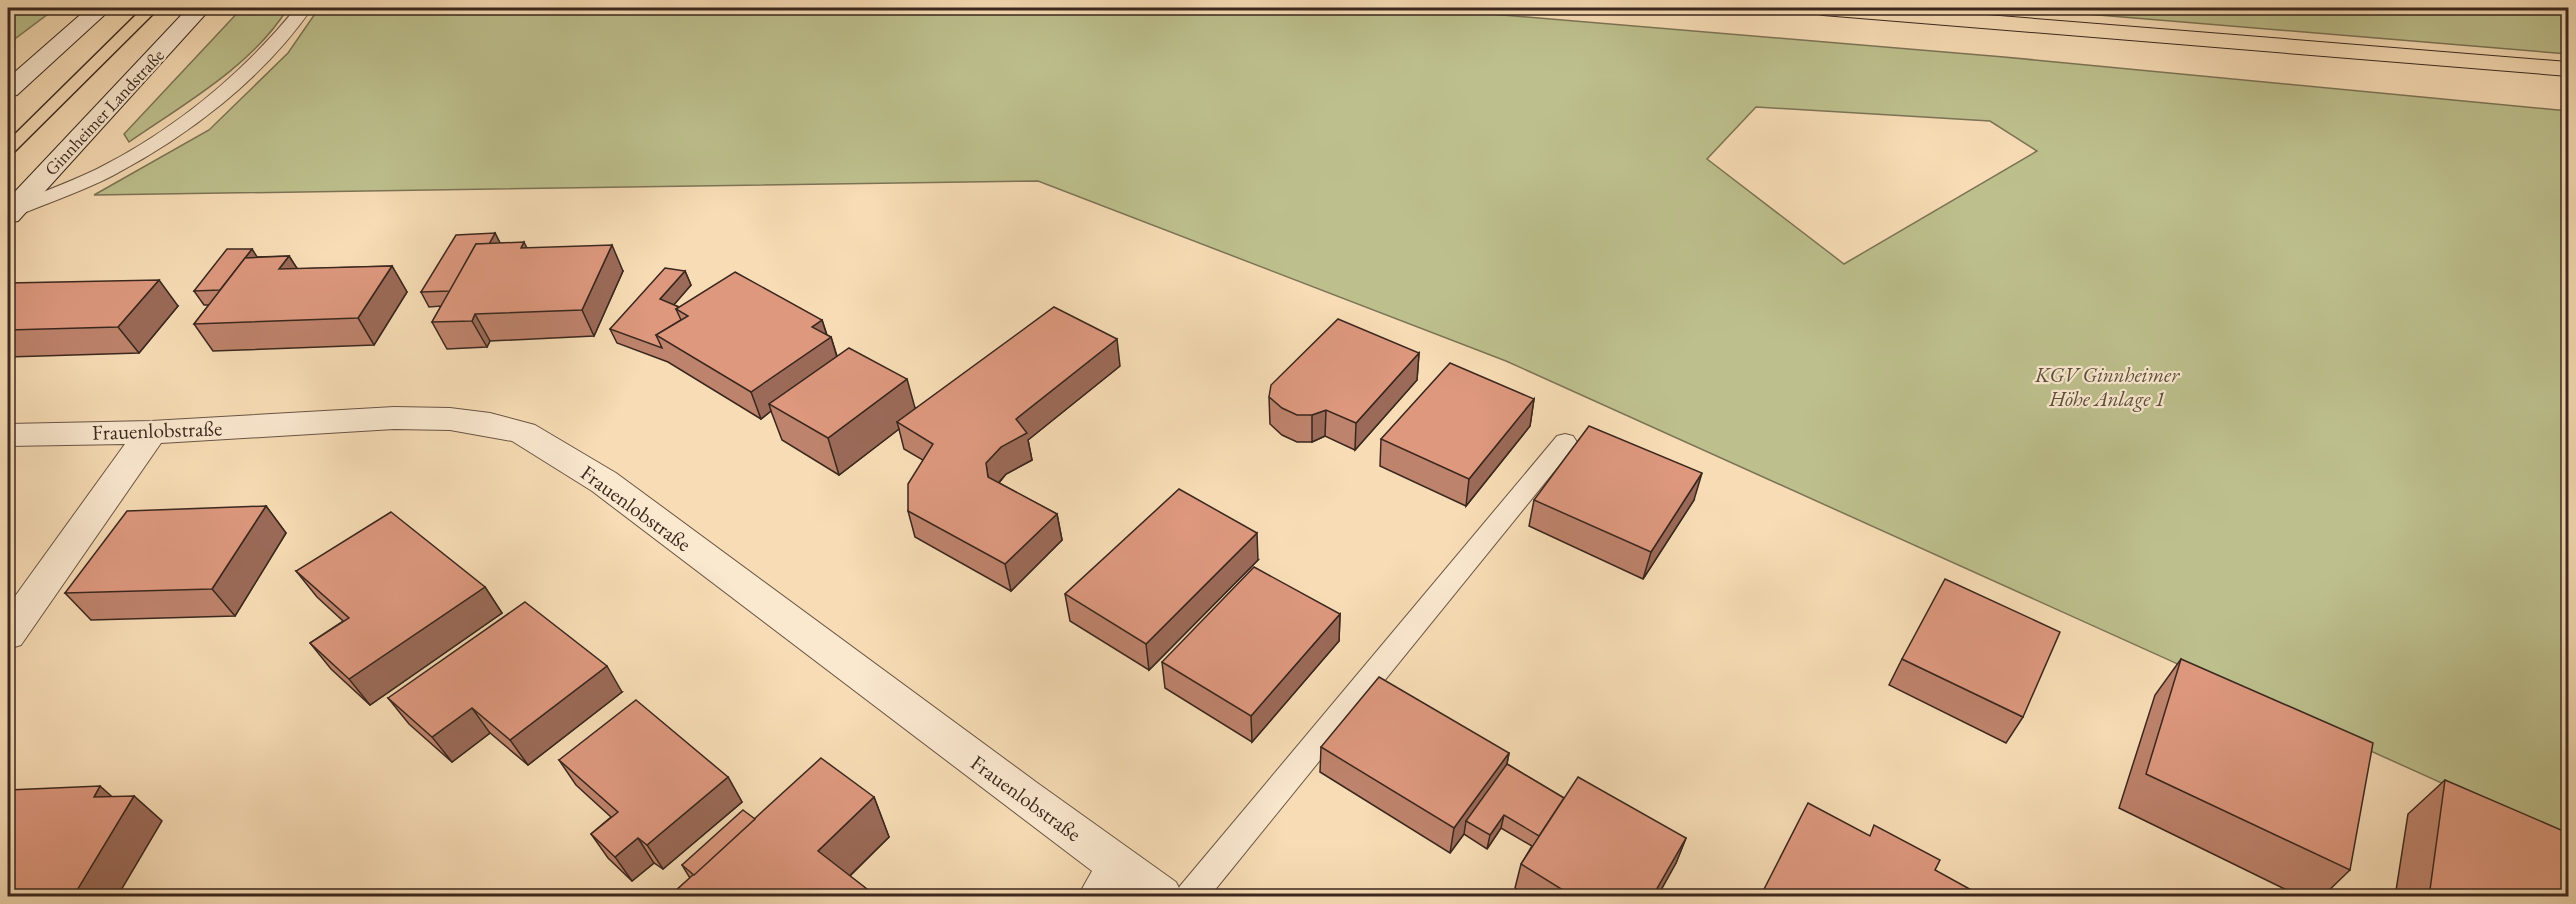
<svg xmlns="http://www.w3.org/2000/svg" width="2576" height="904" font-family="'EB Garamond',serif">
<rect width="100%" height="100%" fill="#f7dcb5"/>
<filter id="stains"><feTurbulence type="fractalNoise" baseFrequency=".00333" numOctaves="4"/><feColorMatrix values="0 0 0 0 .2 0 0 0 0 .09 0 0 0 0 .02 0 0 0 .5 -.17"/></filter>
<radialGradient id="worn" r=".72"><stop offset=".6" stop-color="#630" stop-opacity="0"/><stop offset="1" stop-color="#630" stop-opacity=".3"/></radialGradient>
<!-- green -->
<g fill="#bdc08d" stroke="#7c7456" stroke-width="1.5" fill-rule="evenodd">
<path d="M20,8H56L8,44V17Z"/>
<path d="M242,8H288C252,66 184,104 129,142L124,134Z"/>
<path d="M319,8H1420L2004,57L2568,111V840L1506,361L1038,181L94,195L209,130L288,53ZM1756,107L1990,121L2037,151L1844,264L1707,159Z"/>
<path d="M2015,8H2568V54Z"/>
</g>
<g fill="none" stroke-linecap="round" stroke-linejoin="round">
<defs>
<g id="lane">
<path d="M296,8H312C263,79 188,136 112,176C83,191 50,202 19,215L8,216V206C37,194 68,183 97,169C174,130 242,74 296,8Z"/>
<path d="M1565,434L1573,436L1577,442L1573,448L1210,896H1175L1180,886L1557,436Z"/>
</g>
<path id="street" d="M394,407L450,408L490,413L535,425L616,473L1036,782L1176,882L1183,896H1078L1092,871L592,491L512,441L450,430L394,429L161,443L21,645L8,649V606L125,444L8,446V424L151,421Z"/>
<g id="secondary">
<path d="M88,8H112L17,95L8,97V78Z"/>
<path d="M188,8H211L18,221L8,223V199Z"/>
</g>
<path id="highway" d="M1812,8H1900L2568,62V76L1823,15L1815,13Z"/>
</defs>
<!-- lane casing -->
<use href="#lane" stroke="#695444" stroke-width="2"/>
<!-- street casing -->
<use href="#street" stroke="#695444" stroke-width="2"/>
<!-- secondary casing -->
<use href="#secondary" stroke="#3a271e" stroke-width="2"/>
<!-- highway casing -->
<use href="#highway" stroke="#3a271e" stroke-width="2"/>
<!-- lane -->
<use href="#lane" fill="#fae8cf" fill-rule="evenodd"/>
<!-- street -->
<use href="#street" fill="#fae8cf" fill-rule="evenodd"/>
<!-- secondary -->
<use href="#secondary" fill="#fae8cf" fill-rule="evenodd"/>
<!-- highway -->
<use href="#highway" fill="#f7dcb5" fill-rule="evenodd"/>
<!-- tram -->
<g stroke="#3a271e" stroke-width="1.5">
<path d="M8,140L142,8"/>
<path d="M8,159L160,8"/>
</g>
</g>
<!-- wall -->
<g fill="#be836c" stroke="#3a271e" stroke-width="1.5">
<path d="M495,233L500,243L527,248L623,271L594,336L490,341L487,347L447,349L432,322L441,306L429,307L421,292Z"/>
<path d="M289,256L297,269L392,266L407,292L374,345L213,351L194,324L209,305H204L194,291L257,257Z"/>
<path d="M685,271L691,285L673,305L679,307L822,320L827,335L831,337L837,356L915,408L1120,366L1028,440L1032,460L1006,474L999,483L1057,514L1062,540L1011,591L915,537L908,511L923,460L904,449L899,429L839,475L782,440L771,411L761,419L668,362L617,343L610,329Z"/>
<path d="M8,283L178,306L139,353L8,357Z"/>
<path d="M1419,353L1417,380L1355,450L1325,436L1312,442H1297L1282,435L1270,424L1269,397Z"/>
<path d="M1534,399L1530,426L1466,506L1380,466L1381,439Z"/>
<path d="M1534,500H1694L1643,579L1529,526Z"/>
<path d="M266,506L286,533L235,616L91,620L65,593Z"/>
<path d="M1258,560L1149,670L1070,621L1065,594Z"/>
<path d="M296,571L485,587L502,613L370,705L331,669L310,643L343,621L317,597Z"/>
<path d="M1340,614L1339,641L1252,742L1165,688L1162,662Z"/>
<path d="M1902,659L2023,717L2006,743L1889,685Z"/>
<path d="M2181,659L2350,870L2322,897H2301L2119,808L2155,695Z"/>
<path d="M622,692L528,765L490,733L452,762L409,724L388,698Z"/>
<path d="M1321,747L1509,753L1507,764L1564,798L1686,838L1676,863L1657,897H1528L1515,888L1521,864L1532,846L1501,828L1487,849L1464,834L1450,853L1320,772Z"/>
<path d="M559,760L728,777L742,802L663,869L654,863L632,881L608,858L591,834L611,817L576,785Z"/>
<path d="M2445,780L2568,897H2395L2408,814Z"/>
<path d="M874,797L889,837L850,876L877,897H674L672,894L690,878L682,865L755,819Z"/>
</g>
<!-- shaded-wall -->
<g fill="#9b6a58" stroke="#3a271e" stroke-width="1.5">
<path d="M495,233L502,247L464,290Z"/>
<path d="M524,242L537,268L521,248Z"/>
<path d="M612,245L623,271L594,336L582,310Z"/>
<path d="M252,249L261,263L220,290Z"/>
<path d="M289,256L306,282L279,269Z"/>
<path d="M392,266L407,292L374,345L358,318Z"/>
<path d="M685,271L691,285L666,314L660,299Z"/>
<path d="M159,280L178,306L139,353L118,327Z"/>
<path d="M475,314L490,341L487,347L472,321Z"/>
<path d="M822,320L828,339L831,337L839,364L769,404L771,411L761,419L751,392L812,327Z"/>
<path d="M1117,339L1120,366L1028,440L1032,460L1006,474L992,490L988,477L986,463L1001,447L1016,419Z"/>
<path d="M1419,353L1417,380L1355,450L1356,423Z"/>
<path d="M907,379L917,415L897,422L899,429L839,475L828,438Z"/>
<path d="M1534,399L1530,426L1466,506L1469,479Z"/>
<path d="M1326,410L1325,436L1312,442V415Z"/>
<path d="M1702,473L1694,500L1643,579L1651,552Z"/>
<path d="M266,506L286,533L235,616L212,589Z"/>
<path d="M1057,514L1062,540L1011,591L1005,564Z"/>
<path d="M1257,533L1258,560L1149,670L1146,644Z"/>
<path d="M8,534L12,539L8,544Z"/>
<path d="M485,587L502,613L370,705L349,679Z"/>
<path d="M1340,614L1339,641L1252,742L1251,716Z"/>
<path d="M607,666L622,692L528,765L510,740Z"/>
<path d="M472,708L490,733L452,762L432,737Z"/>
<path d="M1509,753L1504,778L1466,821L1464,834L1450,853L1454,828Z"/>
<path d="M728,777L742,802L663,869L647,845Z"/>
<path d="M100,786L126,809L134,796L162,821L117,897H73L94,797Z"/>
<path d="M874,797L889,837L836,889L818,851Z"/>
<path d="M1504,815L1501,828L1487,849L1490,835Z"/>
<path d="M638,838L654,863L632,881L615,857Z"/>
<path d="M1686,838L1676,863L1657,897H1652Z"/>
</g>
<!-- building -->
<g fill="#dd987e" stroke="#3a271e" stroke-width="1.5">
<path d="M495,233L489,244H476L450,291L421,292L456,235Z"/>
<path d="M524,242L521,248L612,245L582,310L475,314L472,321L432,322L476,244Z"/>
<path d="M227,249H252L220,290L194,291Z"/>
<path d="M289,256L279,269L392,266L358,318L194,324L245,258Z"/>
<path d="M665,268L685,271L660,299L679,307L676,309L681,320L656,335L662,348L610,329Z"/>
<path d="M735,272L822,320L812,327L831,337L751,392L656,335L688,316L676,309Z"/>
<path d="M159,280L118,327L8,330V283Z"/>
<path d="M1054,307L1117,339L1016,419L1027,433L1001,447L986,463L988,477L1057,514L1005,564L908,511V484L933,444L897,422Z"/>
<path d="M1338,319L1419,353L1356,423L1326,410L1312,415H1297L1282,408L1269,397L1271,385Z"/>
<path d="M849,348L907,379L828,438L769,404Z"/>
<path d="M1450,363L1534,399L1469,479L1381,439Z"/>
<path d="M1589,426L1702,473L1651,552L1534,500Z"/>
<path d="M1179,489L1257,533L1146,644L1065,594Z"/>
<path d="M266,506L212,589L65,593L127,511Z"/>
<path d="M391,512L485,587L349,679L310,643L349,618L296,571Z"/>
<path d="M1254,567L1340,614L1251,716L1162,662Z"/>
<path d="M1945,579L2060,632L2023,717L1902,659Z"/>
<path d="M525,602L607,666L510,740L472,708L432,737L388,698Z"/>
<path d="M2181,659L2373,743L2350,870L2146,774Z"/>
<path d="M1379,677L1509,753L1454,828L1321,747Z"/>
<path d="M636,700L728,777L647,845L638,838L615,857L591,834L618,812L559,760Z"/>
<path d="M821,758L874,797L818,851L876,896L875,897H675L672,894Z"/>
<path d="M1507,764L1564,798L1539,836L1504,815L1490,835L1466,821Z"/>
<path d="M1578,777L1686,838L1652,897H1574L1521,864Z"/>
<path d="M2445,780L2568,833V897H2429Z"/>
<path d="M100,786L94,797L134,796L73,897H8V790Z"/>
<path d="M1808,803L1870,836L1874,825L1940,860L1935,870L1984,897H1760Z"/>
<path d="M743,810L755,819L694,875L682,865Z"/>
</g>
<g text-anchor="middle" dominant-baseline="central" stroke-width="4.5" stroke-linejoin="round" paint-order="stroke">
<!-- far-street labels -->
<g font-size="18" fill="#3a271e" stroke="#fae8cf">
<text transform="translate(104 112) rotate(-47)">Ginnheimer Landstraße</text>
</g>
<!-- park labels -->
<g font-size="21" font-style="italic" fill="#5b4d3a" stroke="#fae8cf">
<text x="2107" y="374">KGV Ginnheimer<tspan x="2107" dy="24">Höhe Anlage 1</tspan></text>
</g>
<!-- street labels -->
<g font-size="21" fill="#3a271e" stroke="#fae8cf">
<text transform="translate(157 430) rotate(-2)">Frauenlobstraße</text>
<text transform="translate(636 508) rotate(36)">Frauenlobstraße</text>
<text transform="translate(1026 798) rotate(36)">Frauenlobstraße</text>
</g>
</g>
<!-- margin -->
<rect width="2576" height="904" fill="none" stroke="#f7dcb5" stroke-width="30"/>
<rect x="9" y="9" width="2558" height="886" fill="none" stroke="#3a271e" stroke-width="3"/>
<rect x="15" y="15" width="2546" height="874" fill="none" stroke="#3a271e" stroke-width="1.5"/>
<rect width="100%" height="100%" filter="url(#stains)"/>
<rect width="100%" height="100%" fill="url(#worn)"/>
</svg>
